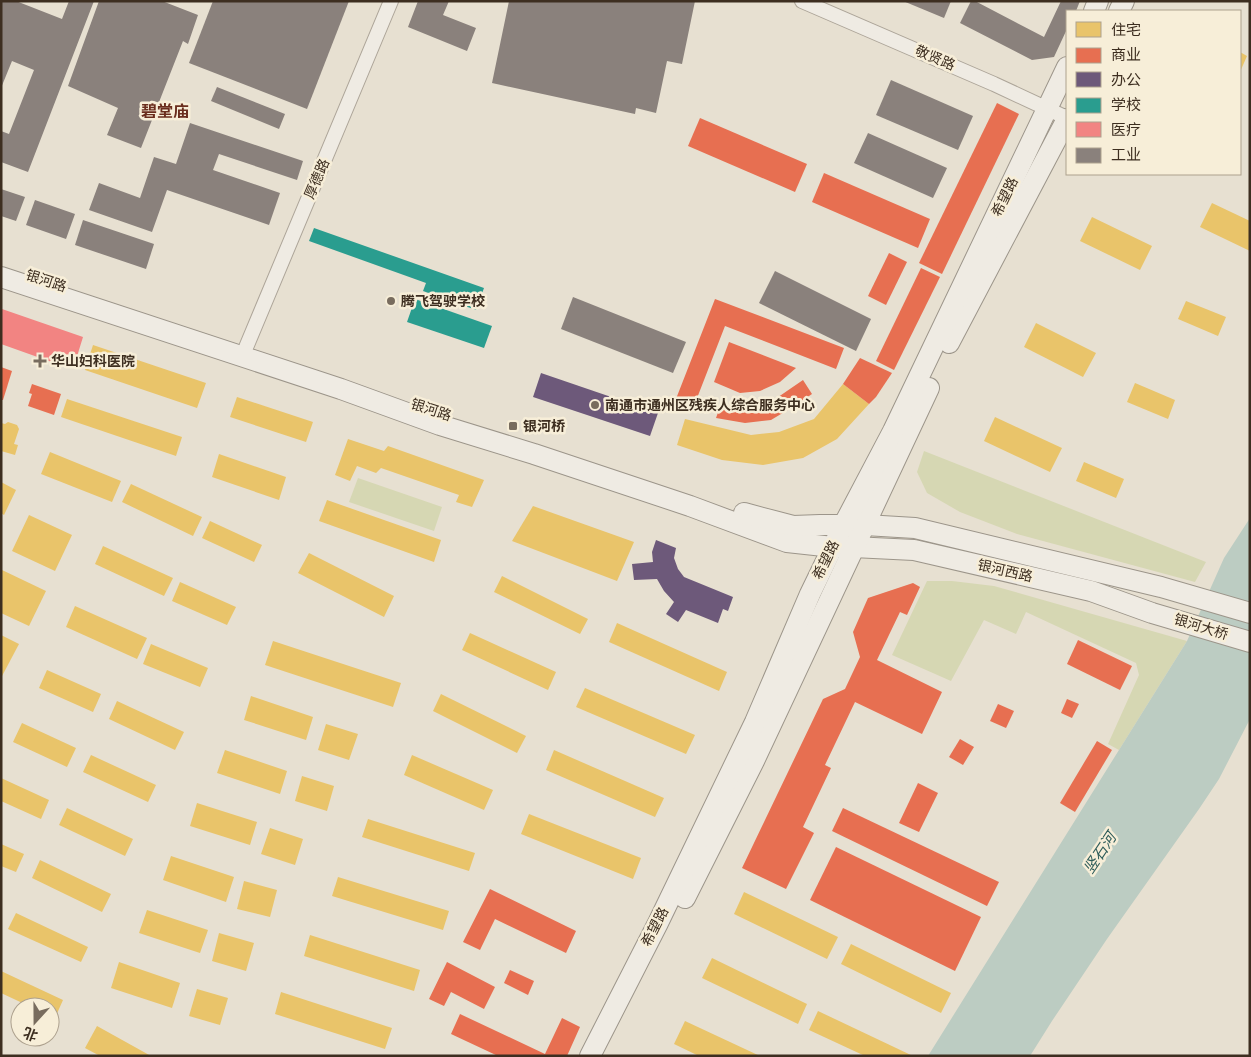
<svg xmlns="http://www.w3.org/2000/svg" width="1251" height="1057" font-family="Bitter,'Noto Sans SC',serif">
<rect width="100%" height="100%" fill="#e7e0d1"/>
<!-- green -->
<g fill="#d6d7b3">
<path d="M924,451L1206,562L1195,582L1017,534L960,512L927,493L917,472Z"/>
<path d="M358,478L442,507L434,531L349,502Z"/>
<path d="M927,581H952L994,586L1187,641L1119,750L1108,744L1139,675L1136,663L1026,612L1016,634L984,620L951,681L892,655Z"/>
</g>
<!-- water -->
<path fill="#bcccc2" d="M1250,518V719L1219,779L1199,809L1107,939L1052,1021L1030,1056H928L1187,641L1224,558Z"/>
<!-- homes -->
<g fill="#e9c46a">
<path d="M1240,52L1247,56L1240,72Z"/>
<path d="M1212,203L1250,221V251L1200,227Z"/>
<path d="M1092,217L1152,246L1140,270L1080,241Z"/>
<path d="M1186,301L1226,317L1218,336L1178,319Z"/>
<path d="M1036,323L1096,353L1083,377L1024,347Z"/>
<path d="M93,345L206,383L197,408L85,370Z"/>
<path d="M1135,383L1175,400L1168,419L1127,402Z"/>
<path d="M843,384L869,404L837,439L803,458L763,465L722,460L677,445L685,419L751,435L779,432L814,419Z"/>
<path d="M237,397L313,422L306,442L230,417Z"/>
<path d="M67,399L182,437L176,456L61,417Z"/>
<path d="M995,417L1062,448L1050,472L984,441Z"/>
<path d="M8,422L17,425L19,429L14,444L18,445L15,455L1,451V423L5,424Z"/>
<path d="M348,439L384,451L388,446L484,480L472,507L456,502L459,495L381,468L376,473L357,466L350,481L335,475Z"/>
<path d="M50,452L121,481L112,502L41,474Z"/>
<path d="M219,454L286,477L279,500L212,477Z"/>
<path d="M1084,462L1124,479L1116,498L1076,481Z"/>
<path d="M1,482L16,490L4,515L1,513Z"/>
<path d="M131,484L202,517L193,536L122,502Z"/>
<path d="M327,500L441,540L434,562L319,521Z"/>
<path d="M533,506L634,542L617,581L512,541Z"/>
<path d="M29,515L72,535L55,571L12,551Z"/>
<path d="M210,521L262,545L254,562L202,538Z"/>
<path d="M103,546L173,578L164,596L95,564Z"/>
<path d="M309,553L394,596L384,617L298,573Z"/>
<path d="M2,570L46,591L29,626L1,613V573Z"/>
<path d="M502,576L588,619L580,634L494,592Z"/>
<path d="M180,582L236,607L227,625L172,601Z"/>
<path d="M75,606L147,638L137,659L66,627Z"/>
<path d="M617,623L727,672L719,691L609,642Z"/>
<path d="M470,633L556,672L548,690L462,650Z"/>
<path d="M1,635L19,644L1,678Z"/>
<path d="M273,641L401,683L393,707L265,665Z"/>
<path d="M151,644L208,668L200,687L143,664Z"/>
<path d="M47,670L101,694L93,712L39,688Z"/>
<path d="M585,688L695,735L686,754L576,707Z"/>
<path d="M441,694L526,736L517,753L433,711Z"/>
<path d="M251,696L313,717L306,740L244,720Z"/>
<path d="M117,701L184,732L175,750L109,719Z"/>
<path d="M22,723L76,748L67,767L13,742Z"/>
<path d="M326,724L358,734L349,760L318,750Z"/>
<path d="M225,750L287,771L280,794L217,773Z"/>
<path d="M554,750L664,798L655,817L546,770Z"/>
<path d="M91,755L156,785L148,802L83,772Z"/>
<path d="M412,755L493,790L484,810L404,775Z"/>
<path d="M302,776L334,786L327,811L295,801Z"/>
<path d="M1,778L49,800L41,819L1,801Z"/>
<path d="M197,803L257,822L250,845L190,826Z"/>
<path d="M67,808L133,839L125,856L59,825Z"/>
<path d="M529,814L641,858L633,879L521,834Z"/>
<path d="M368,819L475,853L469,871L362,837Z"/>
<path d="M270,828L303,839L295,865L261,854Z"/>
<path d="M1,844L24,854L16,872L1,866Z"/>
<path d="M171,856L234,877L226,902L163,880Z"/>
<path d="M40,860L111,894L102,912L32,878Z"/>
<path d="M338,877L449,911L443,930L332,896Z"/>
<path d="M244,881L277,890L270,917L237,909Z"/>
<path d="M744,892L838,937L827,959L734,914Z"/>
<path d="M147,910L208,930L200,953L139,933Z"/>
<path d="M16,913L88,947L81,962L8,929Z"/>
<path d="M219,933L254,943L246,971L212,961Z"/>
<path d="M310,935L420,970L414,991L304,956Z"/>
<path d="M851,944L951,993L941,1013L841,964Z"/>
<path d="M712,958L807,1004L798,1024L702,978Z"/>
<path d="M119,962L180,983L172,1008L111,988Z"/>
<path d="M1,971L63,1000L55,1018L50,1016V1007H31L1,993Z"/>
<path d="M197,989L228,998L220,1025L189,1016Z"/>
<path d="M281,992L392,1028L385,1049L275,1014Z"/>
<path d="M818,1011L913,1056H865L809,1030Z"/>
<path d="M685,1021L760,1056H699L674,1044Z"/>
<path d="M97,1026L151,1056H100L85,1048Z"/>
</g>
<!-- shops -->
<g fill="#e76f51">
<path d="M997,103L1019,114L942,274L919,263Z"/>
<path d="M700,118L807,164L795,192L688,146Z"/>
<path d="M824,173L930,219L918,248L812,202Z"/>
<path d="M889,253L907,262L886,305L868,296Z"/>
<path d="M921,268L940,277L894,370L876,361Z"/>
<path d="M715,299L844,348L836,369L725,326L692,411L674,404Z"/>
<path d="M729,342L796,368L780,382L760,391L740,393L714,382Z"/>
<path d="M860,358L892,373L876,397L869,404L843,384Z"/>
<path d="M1,367L12,371L3,400H1Z"/>
<path d="M803,380L812,394L791,408L771,420L745,423L716,418L721,404L744,407L768,404Z"/>
<path d="M32,384L61,394L54,415L28,406L32,394L29,393Z"/>
<path d="M913,583L920,587L907,615L900,612L877,660L942,692L922,734L855,702L825,765L831,768L803,827L814,833L786,889L742,868L823,699L845,689L860,657L853,632L868,598Z"/>
<path d="M1078,640L1132,666L1120,690L1067,664Z"/>
<path d="M1067,699L1079,704L1072,718L1061,713Z"/>
<path d="M998,704L1014,711L1006,728L990,721Z"/>
<path d="M960,739L974,747L963,765L949,757Z"/>
<path d="M1097,741L1112,750L1075,812L1060,803Z"/>
<path d="M918,783L938,793L919,832L899,823Z"/>
<path d="M843,808L999,882L987,906L832,831Z"/>
<path d="M836,847L981,917L955,971L810,900Z"/>
<path d="M490,889L576,931L566,953L495,919L480,950L463,942Z"/>
<path d="M447,962L495,987L484,1009L451,992L444,1006L429,999Z"/>
<path d="M510,970L534,981L528,995L504,983Z"/>
<path d="M460,1014L545,1054L562,1018L580,1027L567,1056H498L451,1034Z"/>
</g>
<!-- offices -->
<g fill="#6d597a">
<path d="M541,373L658,413L650,436L533,397Z"/>
<path d="M656,540L676,548L674,558L678,569L684,577L733,597L728,611L723,609L718,623L686,610L678,622L666,614L674,602L664,591L657,579L634,580L632,564L653,562L652,552Z"/>
</g>
<!-- schools -->
<g fill="#2a9d8f">
<path d="M314,228L484,288L476,310L423,291L426,283L309,241Z"/>
<path d="M415,299L492,326L484,348L407,322Z"/>
</g>
<!-- health -->
<path fill="#f28482" d="M2,309L83,337L74,366L65,363L60,365L1,344Z"/>
<!-- industry -->
<g fill="#8a817c">
<path d="M1,1H16L62,19L69,1H94L28,172L1,162V131L9,134L34,70L12,61L1,88Z"/>
<path d="M99,1H162L198,15L188,44L183,41L141,148L107,135L118,108L68,86Z"/>
<path d="M213,1H349L307,109L189,63Z"/>
<path d="M418,1H449L443,15L476,28L467,51L408,27Z"/>
<path d="M509,1H695L682,64L667,61L656,113L636,108L635,114L492,83Z"/>
<path d="M903,1H951L944,18Z"/>
<path d="M971,1H975L1044,37L1061,1H1080L1076,11H1067V29L1054,57L1032,60L960,23Z"/>
<path d="M891,80L973,116L958,150L876,115Z"/>
<path d="M217,87L285,114L279,129L211,101Z"/>
<path d="M190,123L303,161L297,180L219,154L213,170L280,193L269,225L167,190L152,232L89,210L99,183L140,198L154,157L176,164Z"/>
<path d="M868,133L947,168L933,198L854,163Z"/>
<path d="M1,189L25,197L16,221L1,216Z"/>
<path d="M35,200L75,214L66,239L26,225Z"/>
<path d="M83,220L154,244L146,269L75,245Z"/>
<path d="M775,271L871,319L856,351L759,303Z"/>
<path d="M573,297L686,342L673,373L561,329Z"/>
</g>
<g fill="none" stroke-linecap="round" stroke-linejoin="round">
<defs>
<g id="minor">
<path d="M802,1L994,84L1067,118"/>
<path d="M242,357L391,1"/>
</g>
<g id="secondary">
<path d="M1094,11L1098,1"/>
<path d="M1119,11L1124,1"/>
<path d="M1,277L341,389L440,425L534,454L690,506L787,542L833,547H853L914,550L1091,591L1152,613L1250,642"/>
<path d="M949,343L1067,119"/>
<path d="M744,513L793,526L820,525H865L915,528L1161,587L1250,613"/>
<path d="M685,898L754,761L929,388"/>
<path d="M590,1056L658,923L755,722L810,594L843,526L893,431L1067,67"/>
</g>
</defs>
<!-- minor casing -->
<use href="#minor" stroke="#ada599" stroke-width="16"/>
<!-- secondary casing -->
<use href="#secondary" stroke="#9c958a" stroke-width="22"/>
<!-- minor -->
<use href="#minor" stroke="#efebe3" stroke-width="14"/>
<!-- secondary -->
<use href="#secondary" stroke="#efebe3" stroke-width="20"/>
</g>
<!-- markers -->
<g fill="#786c5e" stroke="#f7eed8" stroke-width="2">
<circle cx="391" cy="301" r="5"/>
<path d="M37.5 353.5h5v5h5v5h-5v5h-5v-5h-5v-5h5z"/>
<circle cx="595" cy="405" r="5"/>
<rect x="508" y="421" width="10" height="10" rx="2.5"/>
</g>
<g text-anchor="middle" dominant-baseline="central" stroke-width="5" stroke-linejoin="round" paint-order="stroke">
<!-- street labels -->
<g font-size="14" fill="#3d2e20" stroke="#f7eed8">
<text transform="translate(935 58) rotate(23)">敬贤路</text>
<text transform="translate(317 179) rotate(-67)">厚德路</text>
<text transform="translate(1005 197) rotate(-64)">希望路</text>
<text transform="translate(46 281) rotate(18)">银河路</text>
<text transform="translate(431 410) rotate(18)">银河路</text>
<text transform="translate(826 560) rotate(-64)">希望路</text>
<text transform="translate(1005 571) rotate(13)">银河西路</text>
<text transform="translate(1201 627) rotate(17)">银河大桥</text>
<text transform="translate(655 927) rotate(-63)">希望路</text>
</g>
<!-- poi labels -->
<g font-size="14" font-weight="bold" fill="#3d2e20" stroke="#f7eed8" text-anchor="start">
<text x="401" y="301">腾飞驾驶学校</text>
<text x="51" y="361">华山妇科医院</text>
<text x="605" y="405">南通市通州区残疾人综合服务中心</text>
<text x="523" y="426">银河桥</text>
</g>
<!-- water labels -->
<g font-size="15" font-style="italic" fill="#2f5d5a" stroke="#f7eed8">
<text transform="translate(1100 853) rotate(-56)">竖石河</text>
</g>
<!-- quarter labels -->
<g font-size="16" font-weight="bold" fill="#6b2e1e" stroke="#f7eed8">
<text x="165" y="111">碧堂庙</text>
</g>
</g>
<!-- border -->
<rect width="1251" height="1057" fill="none" stroke="#3d2e20" stroke-width="5"/>
<!-- legend -->
<rect x="1066" y="10" width="175" height="165" fill="#f7eed8" stroke="#ada18e"/>
<rect x="1076" y="22" width="25" height="15" fill="#e9c46a" stroke="#ada18e"/>
<text x="1111" y="35" font-size="15" fill="#3d2e20">住宅</text>
<rect x="1076" y="48" width="25" height="15" fill="#e76f51" stroke="#ada18e"/>
<text x="1111" y="60" font-size="15" fill="#3d2e20">商业</text>
<rect x="1076" y="72" width="25" height="15" fill="#6d597a" stroke="#ada18e"/>
<text x="1111" y="85" font-size="15" fill="#3d2e20">办公</text>
<rect x="1076" y="98" width="25" height="15" fill="#2a9d8f" stroke="#ada18e"/>
<text x="1111" y="110" font-size="15" fill="#3d2e20">学校</text>
<rect x="1076" y="122" width="25" height="15" fill="#f28482" stroke="#ada18e"/>
<text x="1111" y="135" font-size="15" fill="#3d2e20">医疗</text>
<rect x="1076" y="148" width="25" height="15" fill="#8a817c" stroke="#ada18e"/>
<text x="1111" y="160" font-size="15" fill="#3d2e20">工业</text>
<!-- north arrow -->
<g transform="translate(35 1022) rotate(201)"><circle r="24" fill="#f7eed8" stroke="#ada18e"/>
<path d="M0-4L9 19L0 12L-9 19Z" fill="#786c5e"/>
<text y="-8" font-size="14" font-weight="bold" text-anchor="middle" fill="#3d2e20">北</text>
</g>
</svg>
